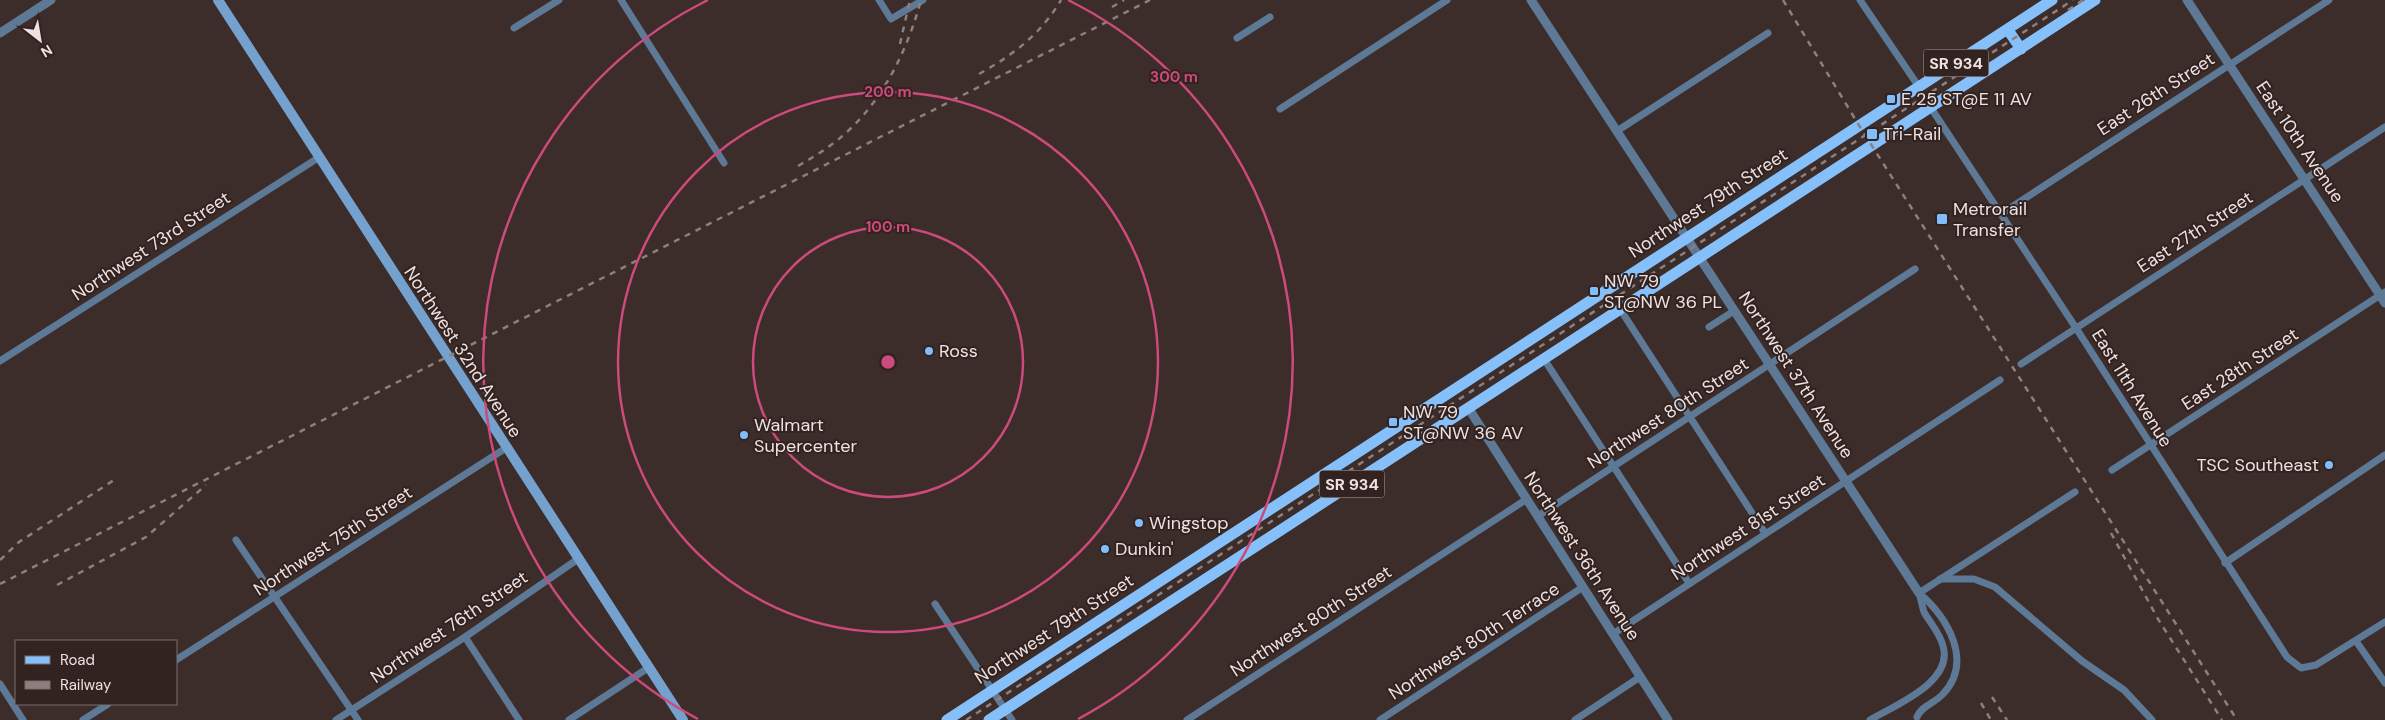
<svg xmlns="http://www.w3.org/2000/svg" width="2385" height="720" font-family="'DM Sans',sans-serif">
<rect width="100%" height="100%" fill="#3c2c2a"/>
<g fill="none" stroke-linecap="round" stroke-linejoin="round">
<!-- minor -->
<g stroke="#5d7995" stroke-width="7">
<path d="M621,0L724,163"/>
<path d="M879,0L891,19L923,0"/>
<path d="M1860,0L1919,87"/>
<path d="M514,28L559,0"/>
<path d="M1237,38L1270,17"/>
<path d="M1931,108L2076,328L2287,657L2301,668L2316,665L2385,622"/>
<path d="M1280,109L1447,0"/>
<path d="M1617,131L1768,33"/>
<path d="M2001,214L2329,0"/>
<path d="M1620,309L1765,533"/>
<path d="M1709,327L1734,311"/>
<path d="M1544,359L1689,583"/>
<path d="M0,361L318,158"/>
<path d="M2021,364L2385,127"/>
<path d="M2112,470L2385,292"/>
<path d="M1538,516L1915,269"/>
<path d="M236,540L358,720"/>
<path d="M2225,563L2385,455"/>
<path d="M1940,579H1974L1995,587L2082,661L2124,690L2152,720"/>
<path d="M1919,593L2075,492"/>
<path d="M935,604L1012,720"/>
<path d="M1613,634L2000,380"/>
<path d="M465,637L519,720"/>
<path d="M2356,641L2385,683"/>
<path d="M176,660L506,448"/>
<path d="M0,684L23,720"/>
<path d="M1917,717C1921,706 1935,703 1943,694C1974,661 1947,617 1919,593"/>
<path d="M83,720L108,704"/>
<path d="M336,720L465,637L578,559"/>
<path d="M569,720L648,668"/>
<path d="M1187,720L1527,499"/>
<path d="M1380,720L1583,587"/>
<path d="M1575,720L1640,677"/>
<path d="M1870,720C1895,705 1954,682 1943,646C1940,633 1930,623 1924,612C1922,606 1921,599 1919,593"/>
</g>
<!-- tertiary -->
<g stroke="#5d7995" stroke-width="9">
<path d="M1531,0L1919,593"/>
<path d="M2187,0L2385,303"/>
<path d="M0,33L51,0"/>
<path d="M1469,409L1668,720"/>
</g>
<!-- secondary -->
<path stroke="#74a1ce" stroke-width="10" d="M218,0L683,720"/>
<!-- primary -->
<g stroke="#85c0fb" stroke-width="11">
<path d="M2008,30L2021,49"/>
<path d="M947,720L2052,0"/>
<path d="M989,720L2095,0"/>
</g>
<!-- rail -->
<g stroke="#8d7f7e" stroke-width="2.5" stroke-dasharray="6 6" stroke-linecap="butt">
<path d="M1783,0L1860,127L2237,720"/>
<path d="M1112,7L1124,0"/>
<path d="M2068,10L2083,0"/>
<path d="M900,44L910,0"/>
<path d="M979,74C1013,55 1041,34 1061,0"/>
<path d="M798,166C817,155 835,144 851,128C886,95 909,45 921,0"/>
<path d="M2111,533L2158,619L2222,720"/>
<path d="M0,560L19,542L114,480"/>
<path d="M0,584L1150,0"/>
<path d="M57,585L146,537L206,485"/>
<path d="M1992,697L2007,720"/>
<path d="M1981,703L1991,720"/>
<path d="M966,720L2073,0"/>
</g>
</g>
<!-- distance rings -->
<g fill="none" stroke="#cd4a7c" stroke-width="2.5">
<circle cx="888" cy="362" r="135"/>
<circle cx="888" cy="362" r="270"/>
<path d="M698 719A404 404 0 0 1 708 0M1068 0A404 404 0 0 1 1078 719"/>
</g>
<!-- markers -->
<g fill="#80bdfa" stroke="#322220" stroke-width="2">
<rect x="1886" y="94" width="10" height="10" rx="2.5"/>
<rect x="1866" y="128" width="12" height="12" rx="2.5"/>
<rect x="1936" y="213" width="12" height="12" rx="2.5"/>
<rect x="1589" y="286" width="10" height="10" rx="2.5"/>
<circle cx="929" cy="351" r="5"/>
<rect x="1388" y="417" width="10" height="10" rx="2.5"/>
<circle cx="744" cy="435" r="5"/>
<circle cx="2329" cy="465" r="5"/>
<circle cx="1139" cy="523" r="5"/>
<circle cx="1105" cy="549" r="5"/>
</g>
<g text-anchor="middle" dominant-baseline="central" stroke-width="4" stroke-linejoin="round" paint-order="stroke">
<!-- shield labels -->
<g fill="#322220" stroke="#b5a8a7" stroke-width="1">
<rect x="1923.5" y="49.5" width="65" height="27" rx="4"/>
<rect x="1319.5" y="470.5" width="65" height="27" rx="4"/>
</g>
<g font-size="16" font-weight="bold" fill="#ede2e1">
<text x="1956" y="63">SR 934</text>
<text x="1352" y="484">SR 934</text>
</g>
<!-- street labels -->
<g font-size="18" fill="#ede2e1" stroke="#322220">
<text transform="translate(2156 94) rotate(-33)">East 26th Street</text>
<text transform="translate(2300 142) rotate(56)">East 10th Avenue</text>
<text transform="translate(1708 203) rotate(-33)">Northwest 79th Street</text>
<text transform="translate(2195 232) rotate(-33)">East 27th Street</text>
<text transform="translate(151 246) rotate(-33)">Northwest 73rd Street</text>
<text transform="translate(463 352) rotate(57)">Northwest 32nd Avenue</text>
<text transform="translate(2240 369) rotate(-33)">East 28th Street</text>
<text transform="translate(1796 375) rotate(57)">Northwest 37th Avenue</text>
<text transform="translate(2132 388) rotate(58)">East 11th Avenue</text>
<text transform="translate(1668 413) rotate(-33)">Northwest 80th Street</text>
<text transform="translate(1748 527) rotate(-33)">Northwest 81st Street</text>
<text transform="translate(333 541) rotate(-33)">Northwest 75th Street</text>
<text transform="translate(1582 556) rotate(57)">Northwest 36th Avenue</text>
<text transform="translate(1311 621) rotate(-33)">Northwest 80th Street</text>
<text transform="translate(449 627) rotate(-34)">Northwest 76th Street</text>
<text transform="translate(1054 629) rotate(-33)">Northwest 79th Street</text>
<text transform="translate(1474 641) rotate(-33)">Northwest 80th Terrace</text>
</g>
<!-- poi labels -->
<g font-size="18" fill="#ede2e1" stroke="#322220" text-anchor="start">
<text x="1901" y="99">E 25 ST@E 11 AV</text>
<text x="1883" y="134">Tri-Rail</text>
<text x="1953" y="209">Metrorail<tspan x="1953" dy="21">Transfer</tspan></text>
<text x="1604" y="281">NW 79<tspan x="1604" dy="21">ST@NW 36 PL</tspan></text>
<text x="939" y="351">Ross</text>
<text x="1403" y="412">NW 79<tspan x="1403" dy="21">ST@NW 36 AV</tspan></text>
<text x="754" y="425">Walmart<tspan x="754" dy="21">Supercenter</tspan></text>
<text x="2319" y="465" text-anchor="end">TSC Southeast</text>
<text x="1149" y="523">Wingstop</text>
<text x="1115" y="549">Dunkin'</text>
</g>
</g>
<circle cx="888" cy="362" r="8" fill="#cd4a7c" stroke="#322220" stroke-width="2.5"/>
<g font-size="15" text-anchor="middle" font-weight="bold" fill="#cd4a7c" stroke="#322220" stroke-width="4" stroke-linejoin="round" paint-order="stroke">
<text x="1174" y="82">300 m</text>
<text x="888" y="97">200 m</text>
<text x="888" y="232">100 m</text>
</g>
<!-- legend -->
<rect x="15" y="640" width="162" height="65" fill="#322220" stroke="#7d6f6d"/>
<rect x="25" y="656" width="25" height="8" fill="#85c0fb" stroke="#7d6f6d"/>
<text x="60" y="665" font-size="15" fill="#ede2e1">Road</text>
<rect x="25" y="681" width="25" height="8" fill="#8d7f7e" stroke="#7d6f6d"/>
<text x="60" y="690" font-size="15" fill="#ede2e1">Railway</text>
<!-- north arrow -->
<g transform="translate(40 40) rotate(149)" stroke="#322220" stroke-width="4" paint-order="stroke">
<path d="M0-4L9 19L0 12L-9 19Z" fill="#ede2e1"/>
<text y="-8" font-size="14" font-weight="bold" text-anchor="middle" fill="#ede2e1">N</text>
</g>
</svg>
